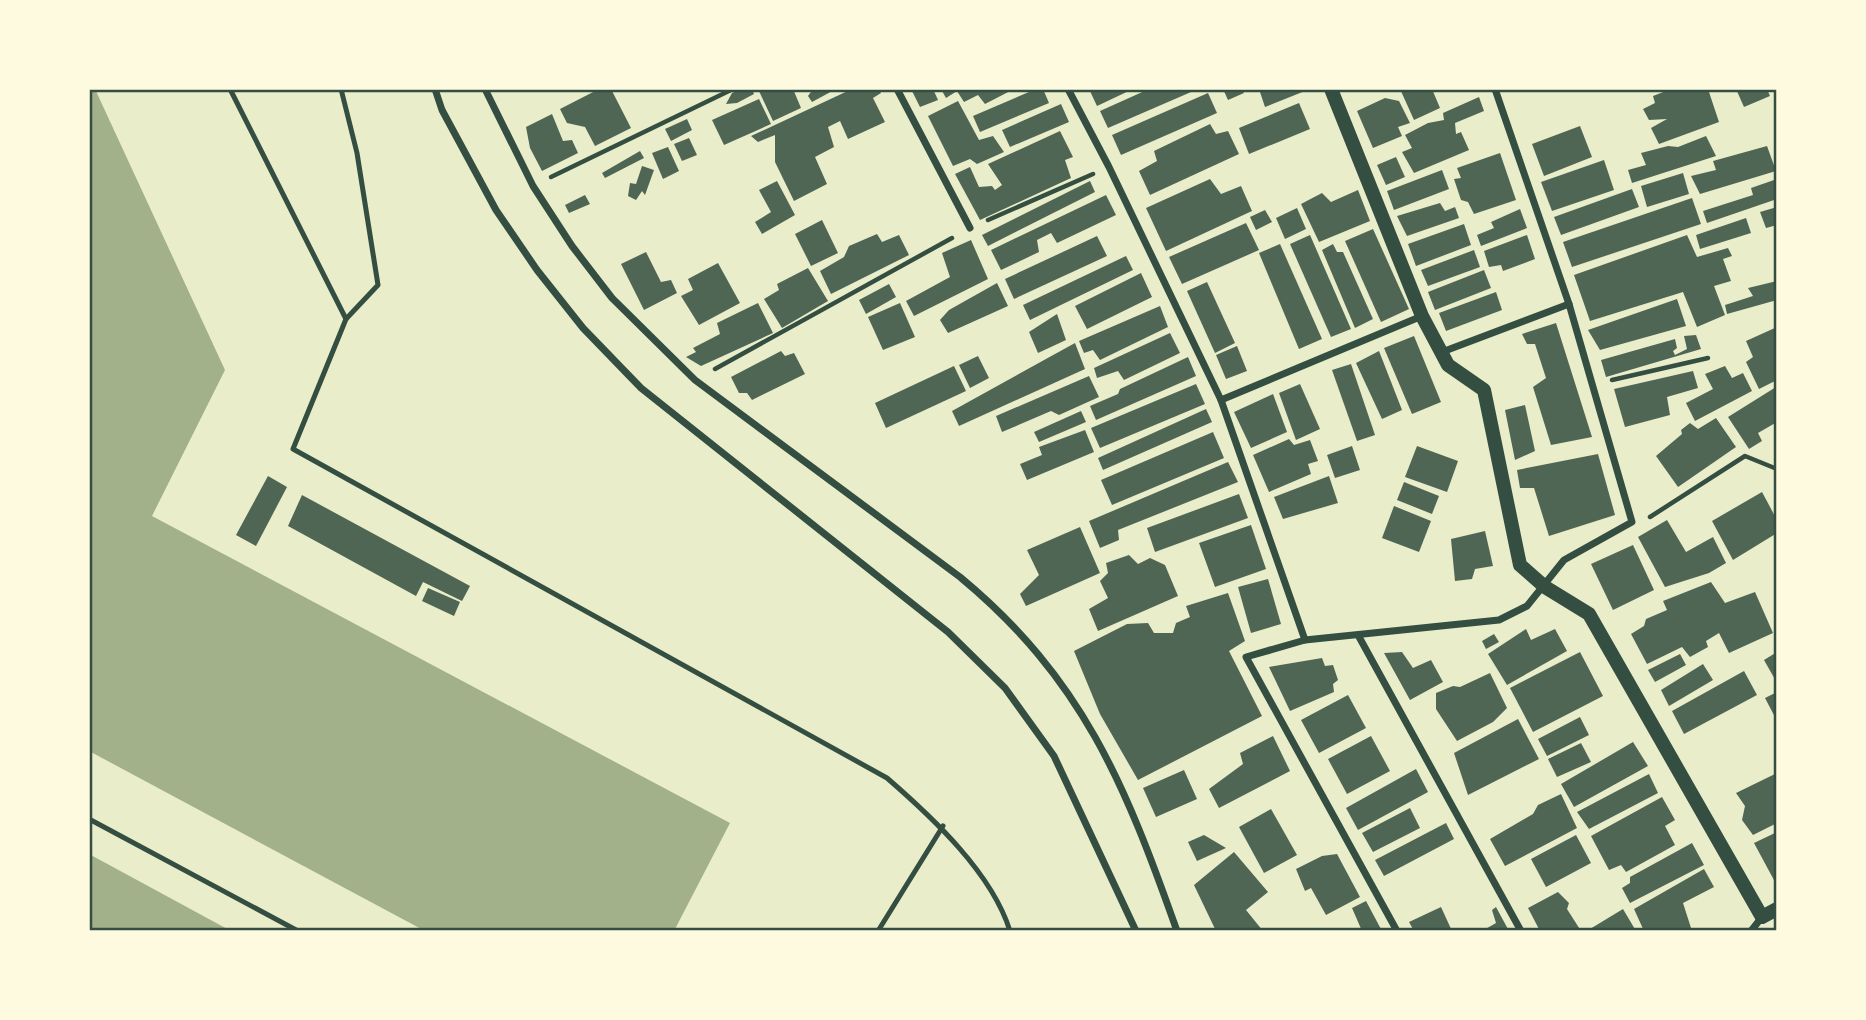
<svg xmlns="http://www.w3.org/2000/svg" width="1866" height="1020" font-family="'Space Grotesk',sans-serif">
<rect width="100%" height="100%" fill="#e9edc9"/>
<!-- water -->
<g fill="#a3b18a">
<path d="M89,89H95L225,370L152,516L730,823L674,931H425L89,751Z"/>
<path d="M89,854L231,931H89Z"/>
</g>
<!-- building -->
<g fill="#4f6655">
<path d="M599,89H611L631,128L595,146L585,127L567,123L560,109Z"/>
<path d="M740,89H752L754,94L737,103L726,104L732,93Z"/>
<path d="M758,89H793L801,108L773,121Z"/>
<path d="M813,89H836L812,102L808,96Z"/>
<path d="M852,89H879L881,93L873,98L885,122L848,139L840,121L828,127L834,147L815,157L827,184L794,201L775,162V135L758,142L751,136Z"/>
<path d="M911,89H933L938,100L920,107Z"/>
<path d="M941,89H1014L985,104L978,95L964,102L957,91L946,98Z"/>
<path d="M1036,89H1043L1049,103L980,132L973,116Z"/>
<path d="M1089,89H1133L1097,106Z"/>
<path d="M1149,89H1198L1108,128L1100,111Z"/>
<path d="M1223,89H1242L1244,93L1228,100Z"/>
<path d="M1259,89H1310L1265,107Z"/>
<path d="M1400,89H1432L1440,108L1414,120Z"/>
<path d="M1671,89H1708L1719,122L1659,144L1651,128L1667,119L1649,120L1643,109L1655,103L1653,96Z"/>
<path d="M1736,89H1767L1770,96L1744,107Z"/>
<path d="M1208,93L1217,113L1121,155L1112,135Z"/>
<path d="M1479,97L1484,111L1455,123L1456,134L1461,132L1469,150L1414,173L1402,152L1412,148L1405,135L1428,123L1444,120L1443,113Z"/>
<path d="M1385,98L1399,101L1410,123L1398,127L1402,136L1373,148L1357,111Z"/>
<path d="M759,99L771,124L724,145L712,120Z"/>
<path d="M958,101L979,140L993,136L1004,152L977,164L970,159L953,166L928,116Z"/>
<path d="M1299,103L1310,129L1249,154L1239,128Z"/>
<path d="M1061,104L1069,122L1010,147L1002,130Z"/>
<path d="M552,114L563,141L572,140L578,153L542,171L530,148L526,127Z"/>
<path d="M687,119L692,130L671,141L665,129Z"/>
<path d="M1210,124L1216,134L1228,131L1239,154L1150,195L1139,171L1157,161L1154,151Z"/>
<path d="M1580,126L1592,157L1544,176L1532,144Z"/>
<path d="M1060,131L1073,157L1065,160L1071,178L980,220L955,174L970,167L979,187L992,186L995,190L1002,185L988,164Z"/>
<path d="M1706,136L1716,156L1632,183L1628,170L1646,165L1641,153L1668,146L1678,147Z"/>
<path d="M689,138L697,155L682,161L674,144Z"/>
<path d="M1767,146L1776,171L1700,194L1691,176L1716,170L1713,161Z"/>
<path d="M668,147L679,171L663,179L652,153Z"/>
<path d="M640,151L644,158L605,178L602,173Z"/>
<path d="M1500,153L1516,200L1474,214L1468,202L1461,200L1454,179L1461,178L1457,168Z"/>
<path d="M1396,157L1405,177L1386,185L1377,165Z"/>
<path d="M1604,160L1614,190L1552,211L1541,182Z"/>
<path d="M642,166L654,170L645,195L642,191L636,200L628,196L630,183L636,184Z"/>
<path d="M1442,170L1449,189L1394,210L1387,191Z"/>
<path d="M1683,173L1689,194L1647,207L1641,186Z"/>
<path d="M1210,179L1221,194L1241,186L1252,211L1166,251L1146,208Z"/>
<path d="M1777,179V199L1707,223L1703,211L1753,195L1751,188Z"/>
<path d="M777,181L795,215L762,234L755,222L771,212L759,190Z"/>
<path d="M1090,181L1095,192L988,246L982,235Z"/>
<path d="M1632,189L1639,207L1561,235L1554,217Z"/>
<path d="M1358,190L1370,221L1319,242L1301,204L1322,193L1331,202Z"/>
<path d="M585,195L590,204L569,213L565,205Z"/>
<path d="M1106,195L1116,215L1057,243L1051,233L1037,240L1039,252L1001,270L991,250Z"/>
<path d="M1692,198L1701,224L1572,267L1563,242Z"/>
<path d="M1440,203L1445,211L1455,207L1459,218L1407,236L1397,216Z"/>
<path d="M1777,207V225L1766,228L1760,212Z"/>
<path d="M1297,208L1306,229L1285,239L1276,218Z"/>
<path d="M1520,209L1527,228L1481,246L1477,235L1494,228L1491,222Z"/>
<path d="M1265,210L1272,222L1256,230L1250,217Z"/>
<path d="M1746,218L1751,233L1700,249L1696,235Z"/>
<path d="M822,220L838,253L811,266L795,234Z"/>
<path d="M1246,223L1259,250L1182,284L1169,257Z"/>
<path d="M1464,224L1471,245L1416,266L1408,244Z"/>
<path d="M1373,229L1409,309L1381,322L1345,241Z"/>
<path d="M877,234L882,242L899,235L909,255L831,294L820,271L844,257L849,246Z"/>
<path d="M1310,235L1351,329L1331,337L1290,244Z"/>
<path d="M1527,235L1535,259L1503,271L1501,265L1489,267L1484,251Z"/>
<path d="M1687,235L1697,257L1728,248L1732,256L1723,259L1731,281L1714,286L1725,315L1697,327L1683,292L1590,321L1574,275Z"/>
<path d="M1097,236L1107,256L1014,299L1005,279Z"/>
<path d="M971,240L988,279L914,316L906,301L950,277L942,253Z"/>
<path d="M1280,244L1322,339L1299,349L1259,253Z"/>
<path d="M1333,244L1337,252H1343L1373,319L1355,328L1322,250Z"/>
<path d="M1474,250L1480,267L1428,286L1421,270Z"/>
<path d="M646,252L661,282L671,280L677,293L644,310L621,264Z"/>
<path d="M1126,256L1133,270L1030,320L1023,305Z"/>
<path d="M718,263L740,303L699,325L681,296L693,290L688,279Z"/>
<path d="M808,268L828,301L782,328L764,299L779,290L777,284Z"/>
<path d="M1484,270L1491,288L1435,310L1428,292Z"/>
<path d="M1141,273L1152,297L1087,329L1075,306Z"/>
<path d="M1777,281V300L1727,314L1725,305L1753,296L1748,288Z"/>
<path d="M1207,282L1235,343L1215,353L1187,291Z"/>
<path d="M997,283L1008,306L948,333L940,320L949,310Z"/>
<path d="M889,284L896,297L866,314L859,300Z"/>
<path d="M1496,292L1502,310L1446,331L1439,313Z"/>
<path d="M1677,299L1686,326L1600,350L1588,330Z"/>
<path d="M758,303L773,333L701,366L686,357L696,352L693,348L720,334L717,323Z"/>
<path d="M900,303L915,337L883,350L868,317Z"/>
<path d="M1160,306L1168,327L1100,360L1093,350L1084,353L1079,341Z"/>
<path d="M1057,314L1066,340L1038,353L1029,332Z"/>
<path d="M1556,323L1592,437L1551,445L1533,387L1546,378L1535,344H1527L1522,334Z"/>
<path d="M1777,327V380L1759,389L1746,362L1753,357L1746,341Z"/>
<path d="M1170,333L1180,353L1124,380L1118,371L1097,378L1094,368Z"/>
<path d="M1696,335L1701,349L1606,377L1601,360L1675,339L1677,348L1673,351L1675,355L1687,349L1684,336Z"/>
<path d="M1414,336L1441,402L1412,414L1384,348Z"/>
<path d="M1075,343L1085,369L959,426L952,411Z"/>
<path d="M1237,346L1247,371L1226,379L1216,355Z"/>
<path d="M781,351L785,356L794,353L805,374L752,400L747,393H739L731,377Z"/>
<path d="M1379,351L1402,410L1382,419L1356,363Z"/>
<path d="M978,356L989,378L970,388L959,365Z"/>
<path d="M1188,357L1196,376L1096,420L1090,406L1118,394L1120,389Z"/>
<path d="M1351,364L1375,435L1357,441L1332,370Z"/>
<path d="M954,366L966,391L886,428L875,403Z"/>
<path d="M1725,366L1732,378L1743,373L1752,391L1695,421L1686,403L1713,389L1705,374Z"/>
<path d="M1693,371L1698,388L1667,397L1670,415L1625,427L1614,389Z"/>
<path d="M1089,376L1099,397L1059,415L1051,411L1002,432L996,416Z"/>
<path d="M1196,384L1205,404L1100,448L1091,428Z"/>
<path d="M1300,384L1320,429L1296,440L1279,393Z"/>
<path d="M1776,387L1777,422L1758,433L1762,441L1749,449L1728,417Z"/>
<path d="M1273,394L1287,432L1251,448L1234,412Z"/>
<path d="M1525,405L1535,451L1515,460L1505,410Z"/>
<path d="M1206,409L1212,422L1103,470L1098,458Z"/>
<path d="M1081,411L1086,422L1039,442L1034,432Z"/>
<path d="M1716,418L1736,447L1678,487L1656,456L1682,434L1681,430L1690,423L1698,429Z"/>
<path d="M1085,430L1094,452L1027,480L1020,464L1042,455L1039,447Z"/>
<path d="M1213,432L1224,458L1112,505L1101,480Z"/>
<path d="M1289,439L1294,445L1310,440L1318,461L1308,464L1311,474L1269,492L1253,455Z"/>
<path d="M1352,446L1360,470L1335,478L1327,455Z"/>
<path d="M1417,446L1458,461L1447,492L1405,477Z"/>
<path d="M1598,454L1615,515L1549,536L1534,488H1520L1517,470Z"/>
<path d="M1228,462L1238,482L1118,530L1119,540L1100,548L1089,521Z"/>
<path d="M268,476L287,487L256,546L236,535Z"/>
<path d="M1329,476L1338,503L1283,519L1274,497Z"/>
<path d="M1404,482L1439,496L1432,514L1397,500Z"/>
<path d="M1762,492L1777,520V533L1733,560L1712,521Z"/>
<path d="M1239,494L1248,518L1155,552L1147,528Z"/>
<path d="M302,495L470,586L462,601L423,582L416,596L288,526Z"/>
<path d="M1394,506L1431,521L1419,552L1382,538Z"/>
<path d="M1667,520L1686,552L1713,537L1726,563L1709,573L1665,587L1638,537Z"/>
<path d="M1251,525L1266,569L1215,587L1199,543Z"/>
<path d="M1080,527L1100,573L1026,606L1020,594L1039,575L1027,550Z"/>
<path d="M1485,531L1493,566L1475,569L1472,579L1455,581L1451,539Z"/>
<path d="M1633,545L1654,590L1613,610L1591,564Z"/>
<path d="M1129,555L1138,564L1150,558L1165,565L1178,596L1098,631L1089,609L1108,598L1100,581L1108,573L1106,563Z"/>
<path d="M1268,579L1281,624L1251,633L1238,587Z"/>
<path d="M1711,582L1725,603L1755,592L1773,633L1729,653L1719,633L1706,641L1708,647L1690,657L1682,647L1647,664L1631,634L1644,626L1646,619L1667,610L1663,601Z"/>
<path d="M428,588L460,602L454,616L422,601Z"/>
<path d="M1228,593L1245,641L1229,651L1262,716L1138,780L1100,714L1074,651L1127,624L1148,623L1154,633H1173L1176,623L1190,617L1186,606Z"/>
<path d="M1526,629L1531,640L1555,629L1567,651L1507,685L1488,654Z"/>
<path d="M1494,634L1499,642L1486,649L1482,641Z"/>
<path d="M1402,652L1413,668L1431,660L1443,682L1410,700L1384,653Z"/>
<path d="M1580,652L1603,696L1533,732L1510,688Z"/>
<path d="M1777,652V683L1764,660Z"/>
<path d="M1680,654L1686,665L1655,682L1648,670Z"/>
<path d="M1322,658L1325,666L1333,665L1338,680L1333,684L1334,692L1290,711L1269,667Z"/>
<path d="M1703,664L1713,680L1669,706L1661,690Z"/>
<path d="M1744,671L1757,695L1684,734L1672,711Z"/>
<path d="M1490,673L1507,708L1493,722L1457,741L1436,709V693L1453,686L1460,687Z"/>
<path d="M1777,692V721L1765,698Z"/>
<path d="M1348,695L1366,728L1319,753L1301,720Z"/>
<path d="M1580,717L1589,735L1547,756L1538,739Z"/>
<path d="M1518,719L1539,759L1468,795L1454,753Z"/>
<path d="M1273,736L1290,771L1219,808L1209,789L1243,764L1240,753Z"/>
<path d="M1371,736L1390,771L1347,794L1328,759Z"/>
<path d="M1633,742L1648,766L1574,807L1561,784Z"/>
<path d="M1581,743L1591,762L1557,777L1548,759Z"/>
<path d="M1416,769L1428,792L1358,830L1346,808Z"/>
<path d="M1184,770L1197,799L1156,817L1143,788Z"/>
<path d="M1777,773V823L1753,835L1742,820L1745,806L1736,793Z"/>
<path d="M1649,774L1658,793L1589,829L1577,812Z"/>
<path d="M1561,794L1577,828L1505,866L1490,839L1533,814L1538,805Z"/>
<path d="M1662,797L1675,820L1665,826L1675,845L1626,872L1621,865L1609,870L1591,836Z"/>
<path d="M1410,808L1420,828L1373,852L1362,833Z"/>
<path d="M1271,809L1297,855L1264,873L1239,827Z"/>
<path d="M1446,823L1454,839L1384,876L1375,860Z"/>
<path d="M1777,832V881L1775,882L1754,843Z"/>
<path d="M1204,835L1226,848L1197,861L1188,842Z"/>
<path d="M1576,835L1591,863L1546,887L1531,859Z"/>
<path d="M1692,843L1704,865L1630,903L1622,888L1630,883V877Z"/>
<path d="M1234,852L1268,892L1246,910L1263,931H1216L1194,885Z"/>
<path d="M1337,854L1360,897L1326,915L1311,888L1305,891L1296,869L1322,856Z"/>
<path d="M1704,869L1714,887L1683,903L1692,931H1644L1634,909Z"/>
<path d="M1558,892L1569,903L1567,909L1581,931H1540L1528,908Z"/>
<path d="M1366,901L1382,931H1362L1352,908Z"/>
<path d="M1441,907L1452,931H1414L1409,922Z"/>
<path d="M1496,907L1509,931H1482L1496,923L1492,910Z"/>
<path d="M1623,909L1636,931L1590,929Z"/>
</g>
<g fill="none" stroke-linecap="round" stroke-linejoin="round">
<!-- path -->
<g stroke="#344e41" stroke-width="4.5">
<path d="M551,177L733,89"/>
<path d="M988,220L1093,174"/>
<path d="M715,369L952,238"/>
<path d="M1612,380L1708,358"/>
<path d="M1650,517L1745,456L1777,469"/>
</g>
<!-- service -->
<g stroke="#344e41" stroke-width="5">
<path d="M230,89L346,319L293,449L887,778C932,817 992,873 1010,931"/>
<path d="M341,89L357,153L378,285L346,319"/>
<path d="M89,819L298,931"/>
<path d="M878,931L943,826"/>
</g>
<!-- minor -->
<g stroke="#344e41" stroke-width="7">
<path d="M435,89L442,110L496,210L537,270L583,328L641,388L948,632L1005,688L1054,756L1136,931"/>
<path d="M485,89L533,186L572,246L612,298L695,380L960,577C1083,679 1125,784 1177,931"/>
<path d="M897,89L970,228"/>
<path d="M1068,89L1109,167L1221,400L1305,640L1499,620L1527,606L1564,560L1632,522L1569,304L1495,89"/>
<path d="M1442,352L1569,304"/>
<path d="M1221,400L1422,316"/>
<path d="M1358,635L1521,931"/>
<path d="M1305,640L1246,657L1397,931"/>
<path d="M1751,931L1762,917"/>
</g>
<!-- secondary -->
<path stroke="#344e41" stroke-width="14" d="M1331,89L1422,316L1448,365L1484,390L1520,565L1545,587L1589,614L1762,917L1777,909"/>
</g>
<!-- border -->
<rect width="1866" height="1020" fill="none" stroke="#fefae0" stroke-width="182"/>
<rect x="91" y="91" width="1684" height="838" fill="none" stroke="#344e41" stroke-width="2.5"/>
</svg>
